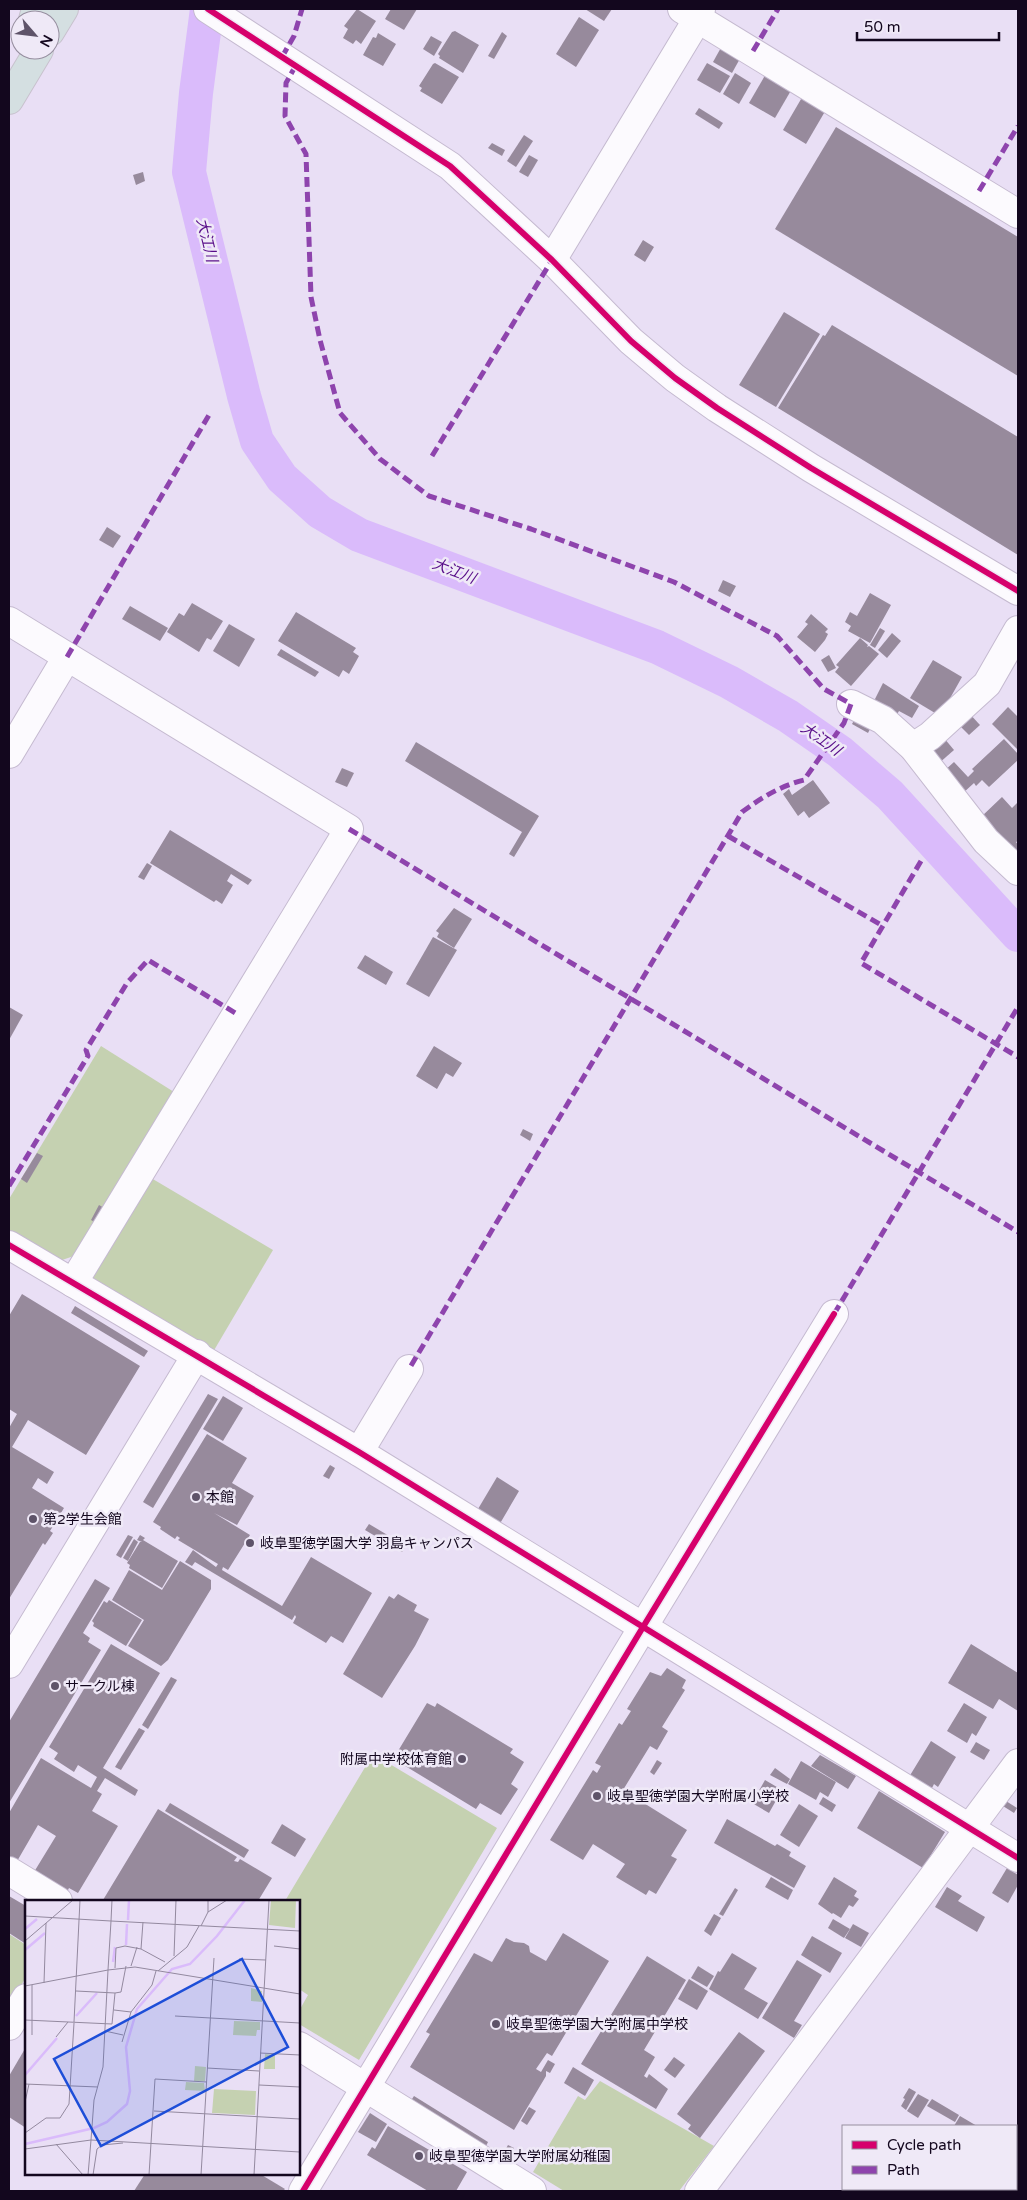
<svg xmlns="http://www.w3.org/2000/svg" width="1027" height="2200" font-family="'Varela Round','Noto Sans JP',sans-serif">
<rect width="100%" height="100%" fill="#e9dff5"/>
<!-- green -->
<g fill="#c5d1b1">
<path d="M101,1046L174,1092L77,1255L59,1261L9,1231V1199Z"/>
<path d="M146,1175L273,1250L213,1352L86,1275Z"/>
<path d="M373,1754L497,1828L359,2060L299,2024V2011L308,1995L299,1989V1901H285Z"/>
<path d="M9,1934L26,1945V1977L9,2006Z"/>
<path d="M600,2081L714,2146L679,2191H564L533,2172L578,2096L585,2100Z"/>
</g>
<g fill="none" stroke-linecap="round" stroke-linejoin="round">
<!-- river -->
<path stroke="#dabbfb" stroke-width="34" d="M207,9L196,93L189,172L244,396L257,441L282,478L320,512L359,535L657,647L729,682L788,716L840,752L890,795L1018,935"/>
</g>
<!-- building -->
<g fill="#978a9c">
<path d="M357,9L376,21L361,44L356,40L353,44L343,38L348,29L344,26Z"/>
<path d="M391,9H417L404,30L385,19Z"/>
<path d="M585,9H612L604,21Z"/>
<path d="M579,17L599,30L576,67L556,54Z"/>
<path d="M455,31L479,45L463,73L439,58L440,56L438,54L452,32Z"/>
<path d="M502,32L507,36L494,59L488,56Z"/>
<path d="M378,33L396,44L383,66L363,55L373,37L376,38Z"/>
<path d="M431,36L442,42L434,56L423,49Z"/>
<path d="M723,44L742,55L732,73L713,62Z"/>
<path d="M435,63L459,77L442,104L420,91L422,88L419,86L433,64Z"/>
<path d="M707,63L730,76L720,93L697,80Z"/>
<path d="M767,72L793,87L775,118L749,103Z"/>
<path d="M735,73L751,83L739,104L723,94Z"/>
<path d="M804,94L827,108L806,144L783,130Z"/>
<path d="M699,108L723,123L719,129L695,114Z"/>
<path d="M836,127L1018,237V376L775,229Z"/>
<path d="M524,135L533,141L516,167L507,161Z"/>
<path d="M492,143L505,150L502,156L488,148Z"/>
<path d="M529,155L538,160L528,177L519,172Z"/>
<path d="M143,172L145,181L136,185L133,175Z"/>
<path d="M643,240L654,247L645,262L634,255Z"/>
<path d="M784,312L820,334L776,407L739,385Z"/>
<path d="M832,325L1018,437V555L778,408L823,335L825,336Z"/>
<path d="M107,527L121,536L113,548L99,540Z"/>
<path d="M723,580L736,586L730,597L718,591Z"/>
<path d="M870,593L891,605L870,643L848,631L851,626L845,622L850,612L857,616Z"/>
<path d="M192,603L223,621L211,640L207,638L199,652L167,632L179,613L184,616Z"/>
<path d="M130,606L168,628L160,641L122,619Z"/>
<path d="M296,612L356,648L353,652L359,656L349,674L343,670L339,677L278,641Z"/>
<path d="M811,614L828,629L825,632L828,634L825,640L815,652L797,637L808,624L805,622Z"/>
<path d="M229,624L255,639L239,667L213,651Z"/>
<path d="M880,628L885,631L875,648L870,645Z"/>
<path d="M892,633L901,641L887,658L878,650Z"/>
<path d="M860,638L868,645L867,647L869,646L879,654L851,686L835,672L839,667L836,665Z"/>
<path d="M281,649L319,672L315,677L277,655Z"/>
<path d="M829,655L836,668L828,672L821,660Z"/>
<path d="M933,660L962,677L940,716L910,698Z"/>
<path d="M883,683L919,706L912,718L899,711L895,718L872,705Z"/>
<path d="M1008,707L1018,717V750L992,724Z"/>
<path d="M967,711L980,725L969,735L956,722Z"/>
<path d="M859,712L874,721L868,733L852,724Z"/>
<path d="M944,738L954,750L938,764L927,752Z"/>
<path d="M1004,739L1018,754V760L989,787L982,780L976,786L974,783L962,794L943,772L954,762L968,777L974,771L972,769Z"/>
<path d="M416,742L539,816L514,857L509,854L522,832L405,761Z"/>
<path d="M342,768L354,773L347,787L335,782Z"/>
<path d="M813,780L830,803L809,818L804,811L798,816L783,794L789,789L792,795Z"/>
<path d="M1002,797L1012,808L1018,802V841L1016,842L1018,845V855L1003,842L981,817Z"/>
<path d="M170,830L252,880L248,885L231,874L227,881L233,885L222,904L216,900L214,902L150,863Z"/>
<path d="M147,863L152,866L144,880L138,877Z"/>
<path d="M454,908L472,919L454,948L437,937L439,933L436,931Z"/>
<path d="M433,937L457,950L429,997L406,984Z"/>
<path d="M365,955L393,972L386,985L357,968Z"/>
<path d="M9,1007L23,1015L9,1040Z"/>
<path d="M434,1046L462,1063L453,1077L446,1073L437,1089L416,1076Z"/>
<path d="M523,1129L533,1134L530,1141L520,1135Z"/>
<path d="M37,1153L43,1156L27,1183L21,1179Z"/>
<path d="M99,1205L106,1209L96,1223L91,1220Z"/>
<path d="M22,1294L140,1366L86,1455L28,1420L12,1447L54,1472L47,1484L38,1478L32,1488L64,1508L50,1531L53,1533L45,1545L43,1543L9,1599V1428L17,1414L9,1409V1316Z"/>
<path d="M75,1306L148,1351L144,1357L71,1313Z"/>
<path d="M208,1394L218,1399L153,1508L143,1502Z"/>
<path d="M223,1396L243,1408L223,1441L203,1429Z"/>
<path d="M207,1434L247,1458L232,1483L254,1496L237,1525L214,1513L250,1535L228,1570L223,1567L222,1570L282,1606L311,1557L372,1593L343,1643L331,1636L326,1643L293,1623L296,1617L295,1615L292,1620L195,1562L192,1566L185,1562L193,1550L216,1567L218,1564L178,1540L180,1538L177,1536L175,1539L160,1529L161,1527L153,1522Z"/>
<path d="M330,1465L335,1468L329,1479L323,1476Z"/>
<path d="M497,1477L519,1491L495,1532L480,1523L486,1514L478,1509Z"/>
<path d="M369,1524L406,1546L402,1552L365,1530Z"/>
<path d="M128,1535L133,1537L121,1558L116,1555Z"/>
<path d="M140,1535L145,1538L143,1540L178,1561L162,1588L129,1568L130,1565L127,1563L140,1542H142L137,1540Z"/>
<path d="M134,1539L138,1542L128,1561L123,1558Z"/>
<path d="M180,1561L211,1580V1589L168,1660L161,1666L128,1646L144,1620L112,1600L129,1570L162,1590Z"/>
<path d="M95,1579L110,1588L83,1633L90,1638L88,1642L101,1650L9,1803V1722Z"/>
<path d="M398,1594L417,1605L414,1611L429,1619L415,1646L382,1698L343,1674L389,1596L394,1599Z"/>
<path d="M109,1600L142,1620L126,1646L93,1626L94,1623L92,1621L104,1601L107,1603Z"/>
<path d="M111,1644L160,1673L103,1768L138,1790L135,1796L105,1778L97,1791L102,1794L92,1811L118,1826L78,1893L69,1888L67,1892L34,1872L56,1836L38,1825L16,1863L9,1858V1813L41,1758L91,1788L97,1777L78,1765L74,1772L54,1759L58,1753L49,1747Z"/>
<path d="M971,1644L1018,1673V1711L999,1699L993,1709L948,1683Z"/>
<path d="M667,1668L686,1680L682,1688L685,1690L662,1727L668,1731L657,1750L650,1746L623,1790L687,1830L671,1856L677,1859L656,1894L649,1890L646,1895L616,1877L625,1864L593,1844L583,1860L550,1840L593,1770L597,1773L601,1766L595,1763L619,1723L622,1725L631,1711L627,1709L650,1672L661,1676Z"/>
<path d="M171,1677L177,1680L148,1729L142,1725Z"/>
<path d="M427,1703L435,1707L437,1703L513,1749L510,1753L524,1762L511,1784L518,1789L501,1815L480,1803L476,1809L402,1764L407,1756L398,1751Z"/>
<path d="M964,1703L987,1717L976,1736L972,1733L967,1743L947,1731Z"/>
<path d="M139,1728L145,1731L121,1770L115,1767Z"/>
<path d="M931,1741L956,1757L938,1787L934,1784L931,1790L909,1777Z"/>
<path d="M976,1742L990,1750L984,1760L970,1752Z"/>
<path d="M820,1755L856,1776L848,1789L811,1766Z"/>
<path d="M657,1760L662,1763L654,1775L650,1772Z"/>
<path d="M801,1761L836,1782L828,1797L820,1792L816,1800L788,1784Z"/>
<path d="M775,1768L790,1779L787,1784L770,1775Z"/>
<path d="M765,1780L782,1790L769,1813L752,1803Z"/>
<path d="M879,1791L945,1832L923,1868L857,1828Z"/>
<path d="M823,1797L836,1805L832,1812L819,1804Z"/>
<path d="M1006,1801L1017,1808L1014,1813L1003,1806Z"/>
<path d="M170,1803L249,1850L244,1858L165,1811Z"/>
<path d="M799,1804L818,1816L799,1847L780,1835Z"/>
<path d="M158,1809L237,1857L234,1861L238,1862L240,1859L272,1878L258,1901L103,1900Z"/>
<path d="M727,1819L775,1846L777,1844L791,1852L789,1856L806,1866L794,1888L714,1843Z"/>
<path d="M282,1824L306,1839L295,1857L271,1843Z"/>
<path d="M1007,1868L1018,1875V1885L1008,1903L992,1893Z"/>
<path d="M771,1877L793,1890L788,1900L765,1887Z"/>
<path d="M834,1877L857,1891L854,1896L859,1899L853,1907L849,1905L841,1918L833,1913L832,1914L818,1904Z"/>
<path d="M947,1887L962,1896L958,1901L985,1917L977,1932L935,1907Z"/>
<path d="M735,1888L738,1890L723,1916L719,1914Z"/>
<path d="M9,1896L26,1906V1944L9,1933Z"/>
<path d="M714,1914L721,1918L711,1936L704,1931Z"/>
<path d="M833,1919L850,1929L844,1938L828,1928Z"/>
<path d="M853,1924L869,1933L861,1947L845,1938Z"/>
<path d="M563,1933L609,1961L552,2056L547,2053L536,2069L541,2072L548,2060L555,2064L550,2073L546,2071V2076L514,2130L410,2067L430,2034L426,2032L474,1953L492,1962L506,1938L514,1942L524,1943L529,1946L530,1952L546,1961Z"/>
<path d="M812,1936L842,1953L830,1973L801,1955Z"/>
<path d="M732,1953L757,1968L744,1989L768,2003L758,2019L709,1989L718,1971L720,1972Z"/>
<path d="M647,1956L686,1980L644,2050L655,2057L644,2076L647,2078L649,2074L668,2089L656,2109L581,2064Z"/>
<path d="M797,1960L822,1975L794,2021L802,2025L794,2038L762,2018Z"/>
<path d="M698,1966L714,1976L707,1987L691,1978Z"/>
<path d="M689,1979L708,1991L697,2010L678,1999Z"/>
<path d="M739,2032L765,2051L700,2138L688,2129L691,2125L677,2114Z"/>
<path d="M26,2047V2128L9,2117V2076Z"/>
<path d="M674,2057L685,2065L675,2078L664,2070Z"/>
<path d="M573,2067L594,2080L585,2096L564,2083Z"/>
<path d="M909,2088L916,2092L906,2110L901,2106L905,2099L903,2098Z"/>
<path d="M918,2094L929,2100L918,2118L907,2111Z"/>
<path d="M414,2096L488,2142L485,2148L410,2102Z"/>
<path d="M932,2099L959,2115L955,2122L927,2106Z"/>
<path d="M529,2107L536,2111L527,2125L521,2121Z"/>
<path d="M370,2113L387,2124L376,2142L358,2132Z"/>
<path d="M960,2116L977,2126H954Z"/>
<path d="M388,2126L467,2172L456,2191H428L367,2155L372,2147L375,2149Z"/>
<path d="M508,2145L514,2148L506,2161L501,2158Z"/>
<path d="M145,2174H260L285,2189L283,2191H134Z"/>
<path d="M966,2189H1006L1005,2191H971Z"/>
</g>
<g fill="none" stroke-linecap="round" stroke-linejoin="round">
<defs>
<g id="minor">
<path d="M208,9L450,166L552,260L631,341L675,378L717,408L811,468L1018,591"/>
<path d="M682,9L1018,214"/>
<path d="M552,260L697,20L701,9"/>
<path d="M9,621L349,829L73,1283"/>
<path d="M851,704L883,720L913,747L986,841L1018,871"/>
<path d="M913,747L930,736L987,684L1018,630"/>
<path d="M9,754L67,657"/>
<path d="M9,1245L359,1452L1018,1858"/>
<path d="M359,1452L409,1369"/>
<path d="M9,1664L197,1354"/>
<path d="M9,1871L58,1901"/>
<path d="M9,2026L26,1998"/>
<path d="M299,2046L532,2191"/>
<path d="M303,2191L643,1627L834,1314"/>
<path d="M699,2191L1018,1763"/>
</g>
<g id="major">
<path d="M33,20L36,9"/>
<path d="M50,32L64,9"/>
<path d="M9,100L39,50"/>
</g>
</defs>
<!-- minor casing -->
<use href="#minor" stroke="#c5bad0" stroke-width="30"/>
<!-- major casing -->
<use href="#major" stroke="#c8c2ce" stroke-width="30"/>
<!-- minor -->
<use href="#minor" stroke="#fcfafe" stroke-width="28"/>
<!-- major -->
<use href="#major" stroke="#d4dfe1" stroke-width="28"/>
<!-- quiet -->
<g stroke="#8e44ad" stroke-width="5" stroke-dasharray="10 5" stroke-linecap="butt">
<path d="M753,51L778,9"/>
<path d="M282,57L294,36L302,9"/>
<path d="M296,65L286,83L285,116L306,154L311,297L320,340L340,413L380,459L429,496L531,529L674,582L777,636L824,689L851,704L844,723L804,780C780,786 761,798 742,812L409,1369"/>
<path d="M979,191L1018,126"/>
<path d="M432,456L552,260"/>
<path d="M67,657L209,415"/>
<path d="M349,829L1018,1232"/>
<path d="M728,836L883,926"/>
<path d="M921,861L861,963L1018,1057"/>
<path d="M9,1186L88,1056L86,1050L127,983L148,960L237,1014"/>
<path d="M834,1314L1018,1007"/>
</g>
<defs>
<g id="cycleway">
<path d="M208,9L450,166L552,260L631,341L675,378L717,408L811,468L1018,591"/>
<path d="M9,1245L359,1452L1018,1858"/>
<path d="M303,2191L643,1627L834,1314"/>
</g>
</defs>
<!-- cycleway casing -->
<use href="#cycleway" stroke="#efe9f7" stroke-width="9"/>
<!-- cycleway -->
<use href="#cycleway" stroke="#d6006c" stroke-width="6"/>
</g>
<!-- markers -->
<g fill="#5e5369" stroke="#efe9f7" stroke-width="2">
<circle cx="196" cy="1497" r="5"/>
<circle cx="33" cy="1519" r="5"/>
<circle cx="250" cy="1543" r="5"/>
<circle cx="55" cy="1686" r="5"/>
<circle cx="462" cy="1759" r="5"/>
<circle cx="597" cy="1796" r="5"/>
<circle cx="496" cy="2024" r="5"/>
<circle cx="419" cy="2156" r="5"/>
</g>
<g text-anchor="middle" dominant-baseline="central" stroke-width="5" stroke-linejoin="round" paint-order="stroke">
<!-- poi labels -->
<g font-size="14" fill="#13071e" stroke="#efe9f7" text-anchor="start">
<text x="206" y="1497">本館</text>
<text x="43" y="1519">第2学生会館</text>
<text x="260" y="1543">岐阜聖徳学園大学 羽島キャンパス</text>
<text x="65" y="1686">サークル棟</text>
<text x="452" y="1759" text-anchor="end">附属中学校体育館</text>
<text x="607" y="1796">岐阜聖徳学園大学附属小学校</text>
<text x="506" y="2024">岐阜聖徳学園大学附属中学校</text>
<text x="429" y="2156">岐阜聖徳学園大学附属幼稚園</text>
</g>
<!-- water labels -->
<g font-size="15" font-style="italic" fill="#580d89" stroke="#efe9f7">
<text transform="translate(207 240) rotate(76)">大江川</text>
<text transform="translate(454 571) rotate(21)">大江川</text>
<text transform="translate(821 739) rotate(35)">大江川</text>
</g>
</g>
<!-- overview -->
<g transform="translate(25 1900)">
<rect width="275" height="275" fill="#e9dff5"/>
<path d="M246,0H271L270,28L244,25ZM226,88L237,91V102L226,101ZM209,121L235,122V130H232L231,136L208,135ZM240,154L250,155V169H239ZM170,166L181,167L180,181H169ZM161,182L179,183L180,191L160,190ZM189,189L231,191L230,215L187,213Z" fill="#c5d1b1"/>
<path fill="none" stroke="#dabbfb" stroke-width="2.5" d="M103,20L104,0M0,29L12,19M101,45L102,24M0,50L20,33M88,62L90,47M51,116L72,93M0,175L32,138M0,244L69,228L82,222L102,204L105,191L101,147L112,109L147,69L165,64L192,36L220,0"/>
<path fill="none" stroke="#93899f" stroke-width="1" d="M183,12L202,0M0,16L86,21L87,0M176,26L183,12V0M0,41L48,0M249,46L275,49M116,49L118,22M149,56L151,0M214,59L241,60M106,66L112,47M90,68L91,48L100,46L116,49L140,62M133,71L162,47L174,26M19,83L21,23M7,85V135M0,86L83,70L86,21L275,31M51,91L90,93M89,110L106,112M150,116L275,123M0,120L87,124L90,93L96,92L101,66M49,122L55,0M80,131L98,135M31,137L43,122M97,142L106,112L127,85L131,71M235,153L275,155M182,168L234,171M0,184L73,187M234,185L275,187M0,202L4,184M129,211L275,219M0,233L21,218H35L44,204L49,123M31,244L58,275M0,249L66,240L69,200L78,167L83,70L110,67L275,94M63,275L66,240L275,252M68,275L72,249L77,245L98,243M124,275L130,179L182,182M176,275L189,58M229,275L244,0"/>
<path fill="#1d4ed8" fill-opacity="0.15" stroke="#1d4ed8" stroke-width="2.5" d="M217,59L263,147L76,246L29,159Z"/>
<rect width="275" height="275" fill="none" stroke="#13071e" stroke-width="2.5"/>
</g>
<!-- border -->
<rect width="1027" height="2200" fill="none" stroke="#13071e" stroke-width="20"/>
<!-- legend -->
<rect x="842" y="2125" width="175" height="65" fill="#efe9f7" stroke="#978fa0"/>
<rect x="852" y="2141" width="25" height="8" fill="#d6006c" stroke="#978fa0"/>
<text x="887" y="2150" font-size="15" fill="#13071e">Cycle path</text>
<rect x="852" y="2166" width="25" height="8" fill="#8e44ad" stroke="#978fa0"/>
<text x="887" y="2175" font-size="15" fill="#13071e">Path</text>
<!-- north arrow -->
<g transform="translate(35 35) rotate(118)"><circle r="24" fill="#efe9f7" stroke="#978fa0"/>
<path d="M0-4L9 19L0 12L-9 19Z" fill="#5e5369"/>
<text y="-8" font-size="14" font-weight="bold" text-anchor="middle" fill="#13071e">N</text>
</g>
<!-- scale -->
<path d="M857 32v8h142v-8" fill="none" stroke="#13071e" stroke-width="2.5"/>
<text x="864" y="32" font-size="15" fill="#13071e" stroke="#efe9f7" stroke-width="4" paint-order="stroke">50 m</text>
</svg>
